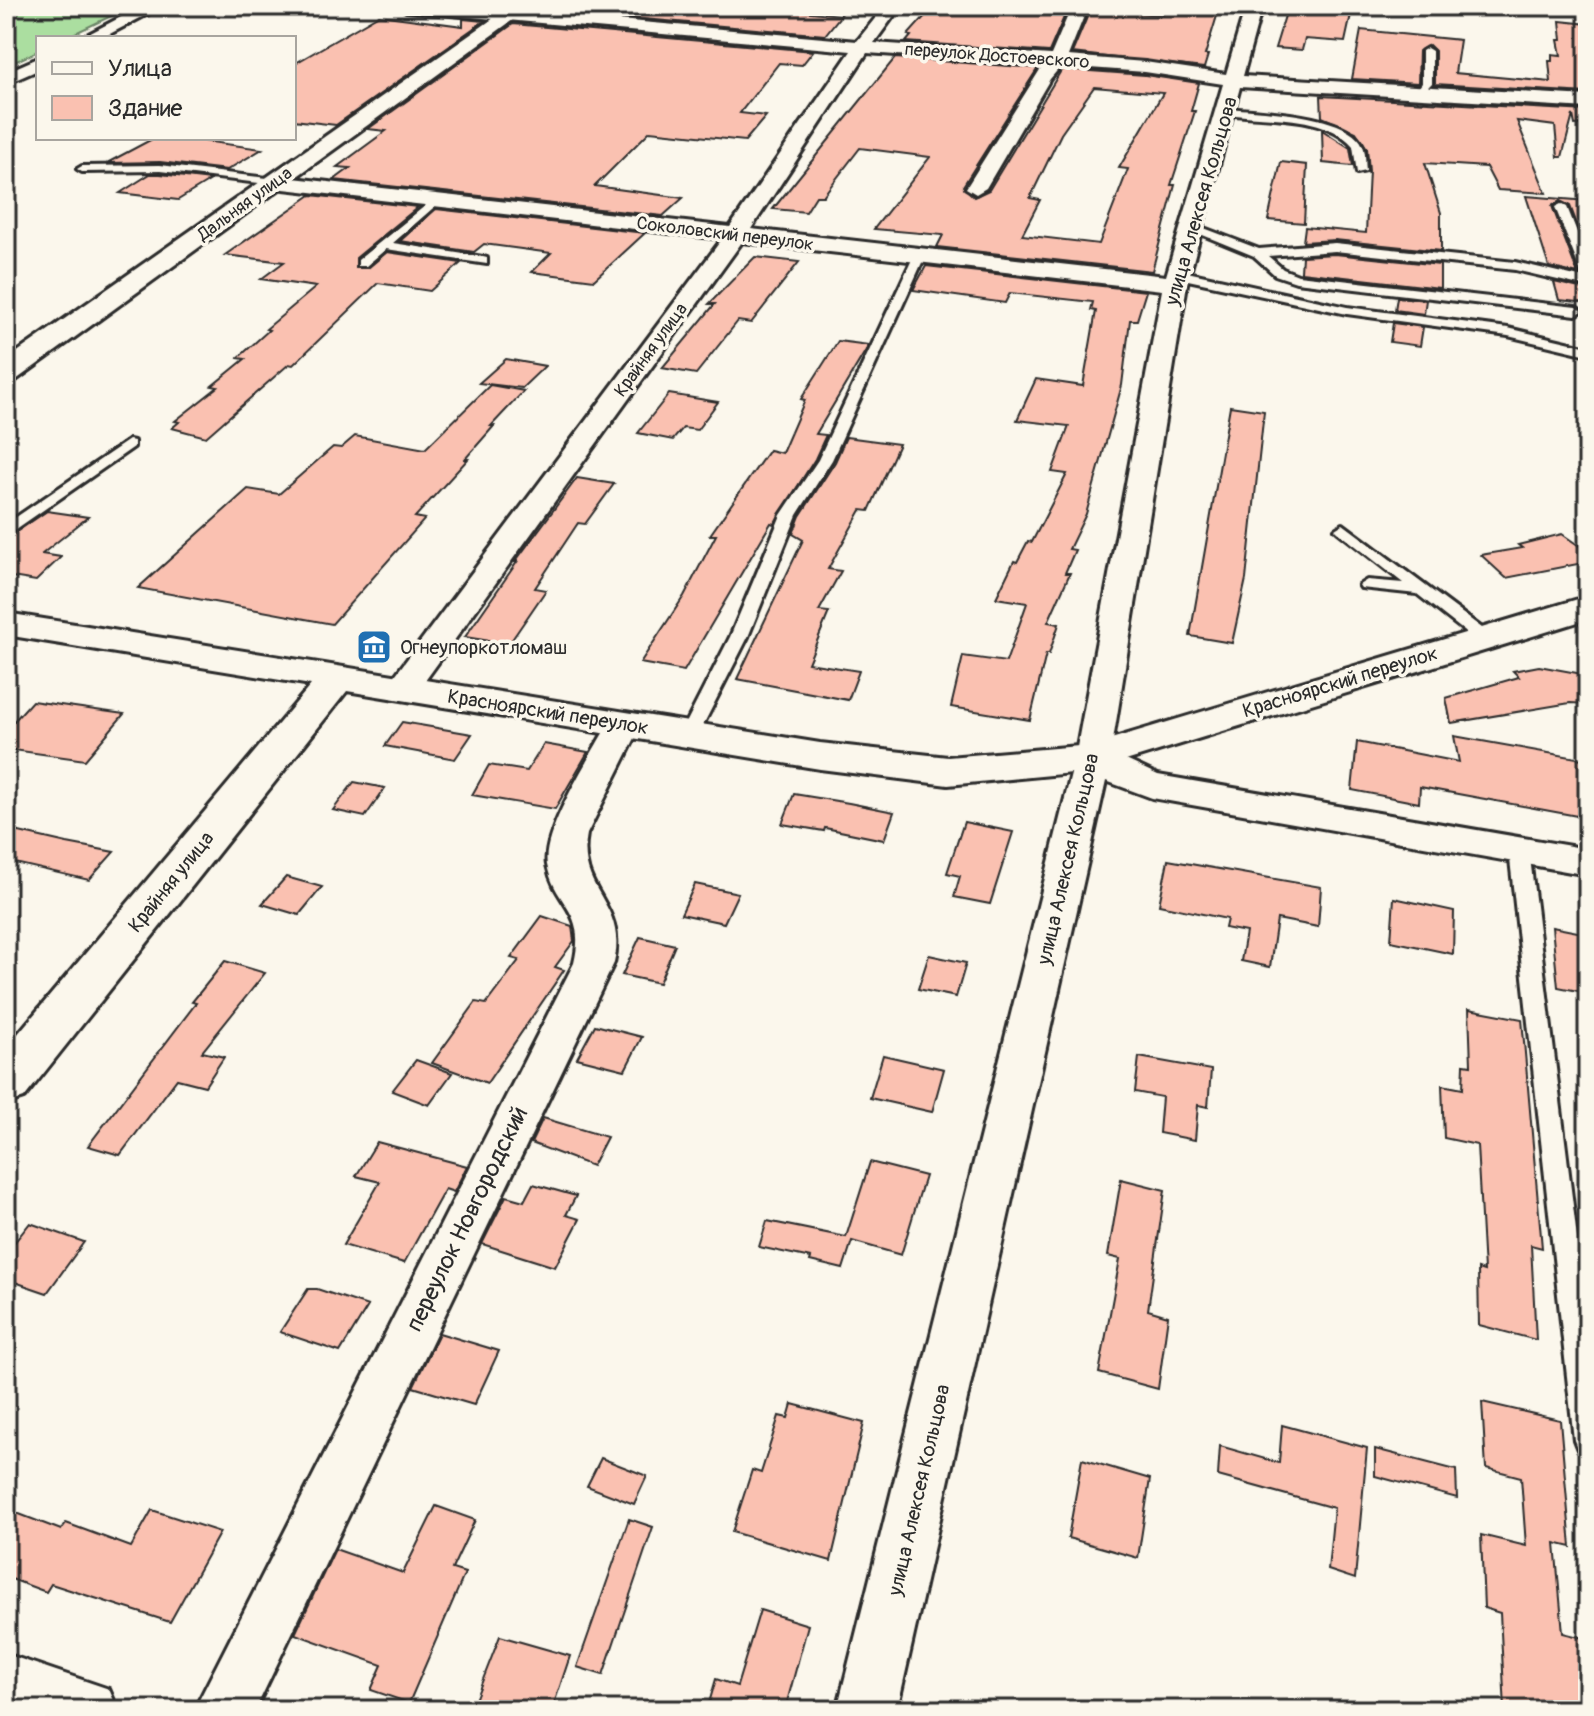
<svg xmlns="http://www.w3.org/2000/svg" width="1594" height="1716" font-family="Pangolin,sans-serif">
<rect width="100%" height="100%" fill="#fbf7ec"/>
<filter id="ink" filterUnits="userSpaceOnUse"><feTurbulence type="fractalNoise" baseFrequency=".0125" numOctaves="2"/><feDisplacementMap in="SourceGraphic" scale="16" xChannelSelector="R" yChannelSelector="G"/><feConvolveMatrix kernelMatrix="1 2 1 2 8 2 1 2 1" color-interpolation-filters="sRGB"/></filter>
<g filter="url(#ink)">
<!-- green -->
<path fill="#abdea0" stroke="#6b8466" stroke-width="2" d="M6,6H132L65,38H38V51L6,66Z"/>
<!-- building -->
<g fill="#fac1b1" stroke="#2b2b2b" stroke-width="2" fill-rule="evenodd">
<path d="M535,6H654L732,13L741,6H751L841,15L825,35L532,9Z"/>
<path d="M934,6L1001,13L1006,6L1068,8L1049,52L906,42L911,36L908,35Z"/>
<path d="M1167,6H1220L1205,55H1208L1204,68L1072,53L1090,10L1163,15Z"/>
<path d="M1288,6H1337L1352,10L1345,42L1305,39L1302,50L1275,48Z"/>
<path d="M379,15L463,26V19L484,21L336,125L294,120V64Z"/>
<path d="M1560,21L1588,24V93L1435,84V51L1429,45L1419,51L1418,83L1352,79L1361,30L1460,40L1455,73L1551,82L1549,61H1552V54L1561,55L1558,40H1562Z"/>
<path d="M513,24L813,51L802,65L779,63L740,113L766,116L745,141L650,131L595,186L683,198L663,216L334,180L350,168L337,167L386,131L368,129Z"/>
<path d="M895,58L1038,68L963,186L974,197L989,190L1062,69L1145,75L1199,83L1191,111H1195L1171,185H1175L1152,271L937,247L943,235L874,229L930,157L860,148L823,196H816L806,212L773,209ZM1094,87L1163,93L1119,168L1128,169L1099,244L1022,235L1040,200L1030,198L1061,134Z"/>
<path d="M1321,96L1588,111V124L1575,125L1573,115L1562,157H1558L1555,126L1517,121L1546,193L1498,190L1486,167L1425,163L1441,213V251L1335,240L1303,242L1305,227L1366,233L1369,171L1367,148L1356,132L1322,117Z"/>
<path d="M1322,130L1350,148L1353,166L1323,163Z"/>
<path d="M154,138H182L262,149L227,170L160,162L107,163Z"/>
<path d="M1281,162L1307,165L1304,223L1268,220Z"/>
<path d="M150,174H160L211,180L178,200L120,193Z"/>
<path d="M311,195L418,207L356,258V268H368L387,252L461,263L430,291L378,283L293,365L289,364L206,437L172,428L179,422L175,421L218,387L212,386L245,359L238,358L269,330L266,329L316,287L261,279L284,262L225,255Z"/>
<path d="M1526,196L1588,201V252L1570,206L1560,201L1552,206L1578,274L1549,267Z"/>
<path d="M436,209L645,233L594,280L532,272L551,253L484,244L474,252L400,241Z"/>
<path d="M1335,254L1440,265V288L1301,272L1302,256Z"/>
<path d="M755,257L799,262L751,323L738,321L696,374L662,368L715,304H709Z"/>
<path d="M926,266L1146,291L1137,320H1130L1122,385L1086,514L1069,549L1075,550L1065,573H1070L1048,622L1059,624L1049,654H1046L1030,720L951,707L963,656L1006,662L1027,603L996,598L1014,561L1017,562L1028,541L1032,542L1067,474L1052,472L1069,426L1017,420L1036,379L1083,386L1096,311L1091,310L1093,302L1010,293L1005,303L913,290Z"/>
<path d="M1554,282L1588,290V303L1559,300Z"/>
<path d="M1397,297L1426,300L1424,314L1395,310Z"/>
<path d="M1393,323L1423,327L1420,346L1390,342Z"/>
<path d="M838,341L869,345L816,434L826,435L815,459L774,524L771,523L684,671L640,663L684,596L716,535H710L769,450L782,453L805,400L801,399Z"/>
<path d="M506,359L545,366L522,388L479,383Z"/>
<path d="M490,385L524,391L491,426H494L465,459H468L415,517L425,519L332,624L138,588L248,489L279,494L333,447L341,448L355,436L425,449Z"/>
<path d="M669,394L718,402L697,430L683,428L673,440L638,433Z"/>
<path d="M1230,406L1264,411L1246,579L1232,643L1190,636Z"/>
<path d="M846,437L899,444L869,511L861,510L828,569L841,571L819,611L829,612L808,663L859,671L848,700L737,679L803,540L793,534L800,516L835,462Z"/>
<path d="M577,478L614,484L585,524L578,523L535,588L546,590L509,644L465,637L517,562H515Z"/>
<path d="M47,511L88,517L42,554L61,557L36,581L12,577L6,582V539Z"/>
<path d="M1562,534L1588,552V562L1506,578L1481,555L1522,548L1518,545Z"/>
<path d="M1539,666L1588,675V704L1570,703L1451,723L1446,698L1519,677L1513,671Z"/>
<path d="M32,701L124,714L85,760L6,749V730Z"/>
<path d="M402,722L472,734L455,759L385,746Z"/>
<path d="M1454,736L1588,760V818L1420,787L1419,803L1352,790L1357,742L1459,762Z"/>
<path d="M544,744L588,752L555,809L472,795L489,765L527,771Z"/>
<path d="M354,782L385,788L365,817L333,810Z"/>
<path d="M794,794L849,803L894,812L884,840L825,828L824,831L782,824Z"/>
<path d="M964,822L1013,832L990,904L954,897L960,876L947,873Z"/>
<path d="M6,829L67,843L114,852L89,880L6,861Z"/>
<path d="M1168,860L1321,887L1318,927L1277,919L1270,967L1241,961L1246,932L1225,928L1227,919L1159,905Z"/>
<path d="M286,877L322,887L299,915L262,904Z"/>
<path d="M695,884L738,893L724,923L681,914Z"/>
<path d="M1394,898L1454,911L1453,954L1391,941Z"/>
<path d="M542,916L572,926L574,941L555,967L564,970L487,1083L432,1063L476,1002L486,1004L519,960L511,958Z"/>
<path d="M1552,927L1588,934V993L1558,987Z"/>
<path d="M640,937L675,945L659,983L622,975Z"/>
<path d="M929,955L966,963L956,997L918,989Z"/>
<path d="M225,961L265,973L202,1052L224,1057L205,1086L177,1079L120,1155L88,1146L196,1003L192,1002Z"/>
<path d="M1469,1009L1522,1019L1542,1248L1531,1245L1536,1340L1479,1325L1478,1269L1484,1271L1477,1145L1444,1138L1442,1085L1463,1089L1464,1064L1471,1065Z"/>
<path d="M595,1025L642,1037L625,1070L577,1058Z"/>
<path d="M883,1055L944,1069L932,1112L870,1098Z"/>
<path d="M1139,1057L1211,1070L1208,1107L1198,1105L1195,1140L1159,1133L1162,1097L1135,1092Z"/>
<path d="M416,1060L452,1073L429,1105L392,1091Z"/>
<path d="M543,1118L607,1137L592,1166L531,1143Z"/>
<path d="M377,1142L467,1166L454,1192L445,1189L404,1263L343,1245L380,1182L356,1176Z"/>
<path d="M870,1162L925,1176L901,1255L852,1241L843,1269L810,1261L811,1258L759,1247L767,1221L846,1237Z"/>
<path d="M1121,1179L1165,1190L1148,1310L1168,1316L1158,1389L1099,1373L1120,1259L1108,1256Z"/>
<path d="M533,1184L576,1196L566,1215L580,1219L555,1267L482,1244L506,1196L524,1201Z"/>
<path d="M30,1223L84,1242L47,1293L6,1279V1253Z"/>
<path d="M308,1289H317L368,1306L340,1352L280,1332Z"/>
<path d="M439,1333L499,1351L474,1405L413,1387Z"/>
<path d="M1482,1402L1560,1420L1571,1547L1555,1543L1563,1633L1583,1638L1587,1676L1581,1674L1585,1710H1505L1500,1613L1484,1608L1481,1535L1526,1546L1521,1477L1486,1468Z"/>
<path d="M792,1404L864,1423L831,1561L732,1532L752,1470L761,1473L779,1416L788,1418Z"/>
<path d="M1282,1425L1367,1448L1355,1579L1328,1570L1334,1508L1218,1476L1220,1446L1279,1463Z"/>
<path d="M1375,1449L1456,1470L1457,1498L1375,1476Z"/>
<path d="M601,1458L647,1476L634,1504L587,1486Z"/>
<path d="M1082,1459L1150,1479L1138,1558L1068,1538Z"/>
<path d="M436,1506L475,1520L452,1569L465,1573L409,1703L371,1690L382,1665L295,1634L335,1549L403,1573Z"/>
<path d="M6,1509L61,1530L66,1523L131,1547L152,1510L220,1532L170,1622L51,1584L46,1592L6,1577Z"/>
<path d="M629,1519L653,1527L603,1675L577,1667Z"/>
<path d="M760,1610L808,1625L787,1702L794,1704L793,1710H707L716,1679L737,1686Z"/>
<path d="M500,1636L570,1656L552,1710H490L473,1705Z"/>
</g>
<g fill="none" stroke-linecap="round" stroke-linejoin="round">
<defs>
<g id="service">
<path d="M1427,48L1432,51V83L1421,94L1416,91L1422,83V51Z"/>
<path d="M1226,108C1256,111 1351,113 1363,146C1366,153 1365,163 1366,171L1357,173L1353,146C1323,112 1263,121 1222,113Z"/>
<path d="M160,165L275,179L280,182L275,185L160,171L82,172L77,169L82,166Z"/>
<path d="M436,197L442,200L440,202L393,243L483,257L487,258V264L386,249L366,266H358V260Z"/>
<path d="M1561,204L1567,207L1588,260V279L1582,275L1555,207Z"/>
<path d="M1188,225H1196L1259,249L1335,243L1515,262L1588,279V287L1515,270L1335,251L1268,256L1283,269L1298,275L1576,307L1582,311L1576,315L1296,282L1275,275L1254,256L1188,229Z"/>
<path d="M915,253L925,256L832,460L797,515L748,637L698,735L695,739H683L680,735L730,637L781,515L818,460Z"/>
<path d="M1178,270L1347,307L1508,328L1588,347V355L1508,336L1347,314L1174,277V271Z"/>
<path d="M129,440L134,441V447L6,536V524Z"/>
<path d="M1343,524L1490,634L1493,638L1490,642H1478L1417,594L1361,588L1359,585L1367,580L1403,583L1338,532L1335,529Z"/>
<path d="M1519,843L1529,850L1588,1327V1453L1578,1450L1574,1440L1509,850Z"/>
</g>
<g id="minor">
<path d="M142,6H163L102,38H81Z"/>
<path d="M398,6H460L857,41L885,6H901L874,43L1051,55L1072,6H1088L1068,56L1145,62L1226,74L1246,6H1262L1243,76L1588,96V108L1240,87L1187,284L1111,753L1158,775L1588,849V875L1152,798L1106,781L897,1710H837L1075,758L1162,290L742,242L414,696L402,699L390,696L385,689L390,682L722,239L275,188L265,182L268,178L275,176L730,227L851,51L406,11ZM867,53L1043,65L966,188L976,194L986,188L1050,79L1061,66L1145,72L1223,84L1166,276L751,229Z"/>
<path d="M38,58V70L6,84V72Z"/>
<path d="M625,713L637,716L642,724L587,834C576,893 628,901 614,963L255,1710H194L574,963C587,909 556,908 547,865C541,832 591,756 608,724L613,716Z"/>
<path d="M6,1654L109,1689L118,1710H6Z"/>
</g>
<g id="secondary">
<path d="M511,6H532L16,380L6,383V360Z"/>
<path d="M1588,596V619L1093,771L948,785L820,769L347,691L24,1098L6,1104V1048L311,685L6,635V613L820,743L948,757L1091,745Z"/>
</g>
</defs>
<!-- service casing -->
<use href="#service" stroke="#2b2b2b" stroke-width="6"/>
<!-- minor casing -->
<use href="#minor" stroke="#2b2b2b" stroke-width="6"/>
<!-- secondary casing -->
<use href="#secondary" stroke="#2b2b2b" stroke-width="6"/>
<!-- service -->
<use href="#service" fill="#fbf7ec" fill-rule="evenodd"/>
<!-- minor -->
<use href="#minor" fill="#fbf7ec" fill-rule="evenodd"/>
<!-- secondary -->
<use href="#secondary" fill="#fbf7ec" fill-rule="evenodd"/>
</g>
</g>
<!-- icons -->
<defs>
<symbol id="museum-square" viewBox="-11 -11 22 22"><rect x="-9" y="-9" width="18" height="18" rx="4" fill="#1f6fb2" stroke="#fbf7ec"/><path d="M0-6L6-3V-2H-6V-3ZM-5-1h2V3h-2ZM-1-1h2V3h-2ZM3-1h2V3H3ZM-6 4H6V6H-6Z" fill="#fff"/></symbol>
</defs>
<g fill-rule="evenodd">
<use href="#museum-square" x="354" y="627" width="40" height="40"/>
</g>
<g text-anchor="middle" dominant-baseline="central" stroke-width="7" stroke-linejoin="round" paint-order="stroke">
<!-- far-street labels -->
<g font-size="18" fill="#2b2b2b" stroke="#fbf7ec">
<text transform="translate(997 56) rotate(4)">переулок Достоевского</text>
<text transform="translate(245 204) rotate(-36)">Дальняя улица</text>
<text transform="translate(725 234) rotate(7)">Соколовский переулок</text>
<text transform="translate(651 350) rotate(-54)">Крайняя улица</text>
</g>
<!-- street labels -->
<g font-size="20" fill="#2b2b2b" stroke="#fbf7ec">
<text transform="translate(1201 201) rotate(-74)">улица Алексея Кольцова</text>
<text transform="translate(1340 682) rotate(-17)">Красноярский переулок</text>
<text transform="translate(548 712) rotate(9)">Красноярский переулок</text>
<text transform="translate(1068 859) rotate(-77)">улица Алексея Кольцова</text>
<text transform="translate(171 882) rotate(-51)">Крайняя улица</text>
<text transform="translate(919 1490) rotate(-77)">улица Алексея Кольцова</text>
</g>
<!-- poi labels -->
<g font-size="20" fill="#2b2b2b" stroke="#fbf7ec" text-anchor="start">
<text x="400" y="647">Огнеупоркотломаш</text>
</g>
<!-- near-street labels -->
<g font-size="24" fill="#2b2b2b" stroke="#fbf7ec">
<text transform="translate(467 1219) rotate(-64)">переулок Новгородский</text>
</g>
</g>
<!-- margin -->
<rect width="1594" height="1716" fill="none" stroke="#fbf7ec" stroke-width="32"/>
<rect x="16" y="16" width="1562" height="1684" fill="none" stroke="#2b2b2b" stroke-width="3" filter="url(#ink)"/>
<!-- legend -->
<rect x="36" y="36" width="260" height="104" fill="#fbf7ec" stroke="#a8a59f" stroke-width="2"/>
<rect x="52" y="62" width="40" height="12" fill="#fbf7ec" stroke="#a8a59f" stroke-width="2"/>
<text x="108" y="76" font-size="24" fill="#2b2b2b">Улица</text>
<rect x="52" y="96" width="40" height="24" fill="#fac1b1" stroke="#a8a59f" stroke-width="2"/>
<text x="108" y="116" font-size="24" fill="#2b2b2b">Здание</text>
</svg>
